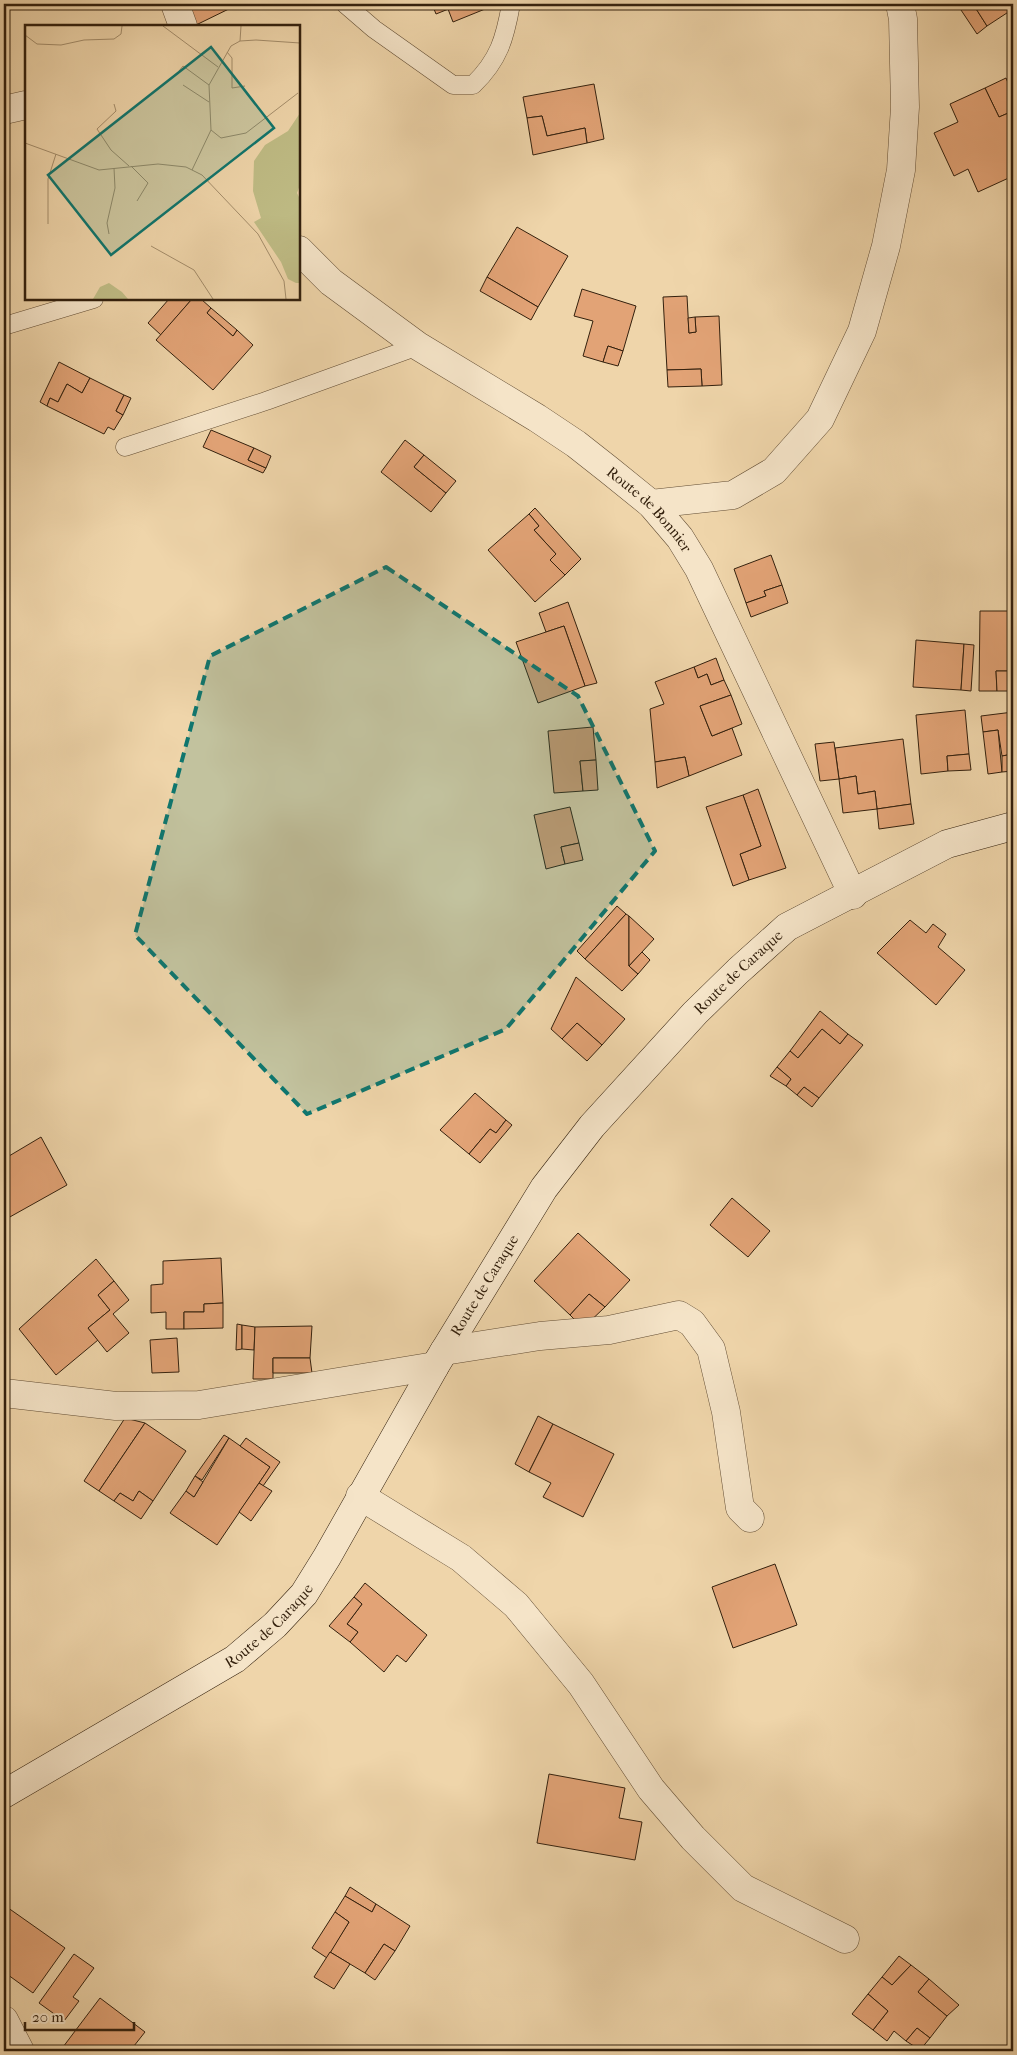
<svg xmlns="http://www.w3.org/2000/svg" width="1017" height="2055" font-family="'IM FELL French Canon',serif">
<rect width="100%" height="100%" fill="#efd5aa"/>
<filter id="stains"><feTurbulence type="fractalNoise" baseFrequency=".004" numOctaves="4"/><feColorMatrix values="0 0 0 0 .2 0 0 0 0 .09 0 0 0 0 .02 0 0 0 .5 -.17"/></filter>
<radialGradient id="worn" r=".72"><stop offset=".6" stop-color="#630" stop-opacity="0"/><stop offset="1" stop-color="#630" stop-opacity=".3"/></radialGradient>
<!-- building -->
<g fill="#e2a376" stroke="#33200d">
<path d="M189,4H239L196,25Z"/>
<path d="M432,4H461L436,14Z"/>
<path d="M461,4H489L490,7L453,22L448,9Z"/>
<path d="M973,4L987,26L977,34L961,10Z"/>
<path d="M973,4H1013V9L987,26Z"/>
<path d="M1006,78L1013,95V111L999,117L985,88Z"/>
<path d="M594,84L604,139L587,143L585,128L547,136L542,116L527,118L523,97Z"/>
<path d="M985,88L999,117L1013,111V176L978,192L968,169L954,176L934,133L958,122L950,104Z"/>
<path d="M542,116L547,136L585,128L587,143L533,155L527,118Z"/>
<path d="M517,227L568,256L538,307L487,277Z"/>
<path d="M487,277L538,307L531,320L480,291Z"/>
<path d="M582,289L636,306L623,351L608,346L603,362L583,356L593,321L574,316Z"/>
<path d="M687,296L689,333L696,332L695,317L719,316L722,385L702,386L701,369L667,370L663,297Z"/>
<path d="M169,299H192L161,335L148,323Z"/>
<path d="M192,299H201L211,308L207,313L233,336L237,330L253,345L213,390L156,340Z"/>
<path d="M211,308L237,330L233,336L207,313Z"/>
<path d="M695,317L696,332L689,333L688,318Z"/>
<path d="M608,346L623,351L618,366L603,362Z"/>
<path d="M59,362L90,378L82,393L67,384L58,402L50,398L47,406L40,402Z"/>
<path d="M701,369L702,386L668,387L667,370Z"/>
<path d="M90,378L124,395L116,411L123,415L114,430L108,427L104,434L47,406L50,398L58,402L67,384L82,393Z"/>
<path d="M124,395L131,398L123,415L116,411Z"/>
<path d="M211,430L254,448L248,460L266,468L263,473L203,447Z"/>
<path d="M405,440L424,455L414,467L446,493L431,512L381,472Z"/>
<path d="M254,448L271,456L266,468L248,460Z"/>
<path d="M424,455L456,481L446,493L414,467Z"/>
<path d="M535,508L581,559L565,575L550,560L556,554L534,530L539,526L529,514Z"/>
<path d="M529,514L539,526L534,530L556,554L550,560L565,575L535,602L488,550Z"/>
<path d="M771,555L782,585L764,591L766,596L746,603L734,569Z"/>
<path d="M782,585L788,603L751,617L746,603L766,596L764,591Z"/>
<path d="M568,602L597,683L585,686L564,626L546,632L539,613Z"/>
<path d="M980,611H1013V671H996L997,691H979Z"/>
<path d="M564,626L585,686L538,703L516,642Z"/>
<path d="M916,640L964,644L961,690L913,687Z"/>
<path d="M964,644L974,645L971,691L961,690Z"/>
<path d="M716,658L724,680L711,685L707,674L698,678L694,667Z"/>
<path d="M694,667L698,678L707,674L711,685L724,680L731,695L700,706L712,736L732,728L742,755L689,776L685,757L655,762L650,709L664,704L655,682Z"/>
<path d="M996,671H1013V691H997Z"/>
<path d="M731,695L742,724L712,736L700,706Z"/>
<path d="M965,710L969,754L947,756L948,771L921,774L916,715Z"/>
<path d="M1013,712V754L1002,756L998,730L983,732L981,716Z"/>
<path d="M593,727L596,760L580,761L583,791L554,793L548,731Z"/>
<path d="M998,730L1002,772L988,774L983,732Z"/>
<path d="M903,739L911,804L877,809L875,791L858,794L856,776L839,779L835,748Z"/>
<path d="M834,742L839,779L820,781L815,744Z"/>
<path d="M969,754L971,770L948,771L947,756Z"/>
<path d="M1013,754V771L1002,772V756Z"/>
<path d="M685,757L689,776L657,788L655,762Z"/>
<path d="M596,760L598,790L583,791L580,761Z"/>
<path d="M856,776L858,794L875,791L877,809L843,813L839,779Z"/>
<path d="M758,789L786,868L749,880L740,854L761,846L743,795Z"/>
<path d="M743,795L761,846L740,854L749,880L733,886L706,807Z"/>
<path d="M911,804L914,824L879,829L877,809Z"/>
<path d="M570,807L579,843L561,847L565,864L546,869L534,815Z"/>
<path d="M579,843L583,860L565,864L561,847Z"/>
<path d="M617,906L626,914L585,959L577,951Z"/>
<path d="M626,914L629,916V966L638,974L622,991L585,959Z"/>
<path d="M629,916L654,939L629,966Z"/>
<path d="M910,920L926,933L933,924L946,934L938,947L965,970L936,1005L877,953Z"/>
<path d="M642,952L650,960L638,974L629,966Z"/>
<path d="M576,977L625,1019L602,1045L577,1023L562,1039L551,1029Z"/>
<path d="M820,1011L848,1034L840,1044L822,1029L798,1058L790,1051Z"/>
<path d="M577,1023L602,1045L587,1061L562,1039Z"/>
<path d="M822,1029L840,1044L848,1034L863,1045L819,1098L804,1087L797,1095L786,1086L791,1079L777,1067L790,1051L798,1058Z"/>
<path d="M777,1067L791,1079L786,1086L770,1076Z"/>
<path d="M804,1087L819,1098L812,1107L797,1095Z"/>
<path d="M475,1093L506,1120L496,1133L490,1129L469,1154L440,1130Z"/>
<path d="M506,1120L512,1125L480,1163L469,1154L490,1129L496,1133Z"/>
<path d="M41,1137L67,1185L8,1218L4,1211V1159Z"/>
<path d="M732,1198L770,1231L748,1257L710,1225Z"/>
<path d="M578,1233L630,1280L605,1307L589,1294L570,1315L534,1281Z"/>
<path d="M221,1258L223,1303L204,1304V1312H184V1329H166V1312L151,1313V1285L163,1284V1261Z"/>
<path d="M96,1259L114,1281L98,1295L110,1310L88,1328L98,1340L56,1375L19,1329Z"/>
<path d="M114,1281L129,1300L113,1314L129,1333L107,1352L88,1328L110,1310L98,1295Z"/>
<path d="M589,1294L605,1307L583,1328L570,1315Z"/>
<path d="M223,1303V1328L184,1329V1312H204V1304Z"/>
<path d="M237,1324L242,1325V1349L236,1350Z"/>
<path d="M242,1325L255,1327L254,1350L242,1349Z"/>
<path d="M312,1326L310,1358H273V1379H253L255,1327Z"/>
<path d="M177,1338L179,1372L152,1373L150,1340Z"/>
<path d="M273,1358H310L312,1373H273Z"/>
<path d="M538,1416L553,1424L529,1472L515,1464Z"/>
<path d="M125,1418L145,1423L99,1491L84,1481Z"/>
<path d="M145,1423L186,1451L153,1501L139,1491L133,1501L120,1493L114,1501L99,1491Z"/>
<path d="M553,1424L614,1454L583,1517L543,1497L551,1483L529,1472Z"/>
<path d="M224,1435L229,1438L202,1480L195,1476Z"/>
<path d="M229,1438L270,1467L217,1545L170,1513L186,1491L194,1497Z"/>
<path d="M246,1438L280,1462L263,1486L259,1483L270,1467L240,1446Z"/>
<path d="M195,1476L203,1482L194,1497L186,1491Z"/>
<path d="M259,1483L272,1491L251,1521L239,1512Z"/>
<path d="M139,1491L153,1501L141,1519L114,1501L120,1493L133,1501Z"/>
<path d="M775,1564L797,1625L733,1648L712,1587Z"/>
<path d="M365,1583L427,1635L406,1662L397,1655L384,1672L350,1642L358,1632L347,1624L362,1604L354,1597Z"/>
<path d="M354,1597L362,1604L347,1624L358,1632L350,1642L329,1626Z"/>
<path d="M549,1774L625,1788L619,1818L642,1822L635,1860L537,1843Z"/>
<path d="M350,1887L376,1904L372,1912L345,1896Z"/>
<path d="M345,1896L372,1912L376,1904L410,1926L395,1951L384,1944L365,1973L330,1952L349,1922L335,1912Z"/>
<path d="M4,1905L65,1948L33,1993L4,1972Z"/>
<path d="M335,1912L349,1922L327,1958L312,1948Z"/>
<path d="M384,1944L395,1951L375,1980L365,1973Z"/>
<path d="M330,1952L350,1964L334,1989L314,1977Z"/>
<path d="M74,1954L94,1968L73,1997L79,2001L64,2021L39,2003Z"/>
<path d="M899,1956L911,1965L892,1985L882,1977Z"/>
<path d="M911,1965L929,1979L918,1992L947,2016L930,2038L917,2028L906,2041L894,2031L887,2041L873,2030L888,2011L868,1994L882,1977L892,1985Z"/>
<path d="M929,1979L959,2005L947,2016L918,1992Z"/>
<path d="M868,1994L888,2011L873,2030L852,2014Z"/>
<path d="M100,1998L145,2032L130,2051H60Z"/>
<path d="M917,2028L930,2038L920,2050L906,2041Z"/>
</g>
<g fill="none" stroke-linecap="round" stroke-linejoin="round">
<defs>
<g id="lane">
<path d="M345,4L374,29L453,85H473C499,60 505,38 511,4"/>
<path d="M4,326L94,299"/>
<path d="M125,447L266,401L418,346"/>
</g>
<g id="street">
<path d="M175,4L183,26"/>
<path d="M4,110L26,105"/>
<path id="s1" d="M299,250L331,282L418,346L537,418L576,444L609,470L651,504L680,538L699,569L853,895"/>
<path d="M651,504L733,495L774,471L820,419L862,331L886,246L901,170L905,107L903,19L900,4"/>
<path d="M444,1351L540,1336L609,1330L679,1315L692,1323L711,1349L726,1412L740,1508L750,1518"/>
<path d="M4,1393L116,1406L199,1405L435,1366"/>
<path d="M360,1496L461,1558L516,1605L581,1684L651,1789L693,1838L743,1888L845,1939"/>
<path d="M4,2020L20,2051"/>
</g>
<g id="secondary">
<path id="s2" d="M4,1794L235,1659L275,1625L304,1594L327,1557L435,1366L544,1188L592,1126L695,1013L738,971L787,927L947,844L1013,826"/>
</g>
</defs>
<!-- lane casing -->
<use href="#lane" stroke="#624d34" stroke-width="19"/>
<!-- street casing -->
<use href="#street" stroke="#624d34" stroke-width="29"/>
<!-- secondary casing -->
<use href="#secondary" stroke="#33200d" stroke-width="29"/>
<!-- lane -->
<use href="#lane" stroke="#f5e4c8" stroke-width="18"/>
<!-- street -->
<use href="#street" stroke="#f5e4c8" stroke-width="28"/>
<!-- secondary -->
<use href="#secondary" stroke="#f5e4c8" stroke-width="28"/>
</g>
<!-- marked area -->
<path fill="#0f766e" fill-opacity="0.2" stroke="#0f766e" stroke-width="4" stroke-dasharray="10 6" stroke-linejoin="round" d="M386,567L578,696L655,851L506,1029L307,1114L135,935L210,656Z"/>
<g text-anchor="middle" dominant-baseline="central" stroke-width="5" stroke-linejoin="round" paint-order="stroke">
<!-- street labels -->
<g font-size="15" fill="#33200d" stroke="#f5e4c8">
<text stroke="none"><textPath href="#s1" startOffset="438">Route de Bonnier</textPath></text>
<text stroke="none"><textPath href="#s2" startOffset="1125">Route de Caraque</textPath></text>
<text stroke="none"><textPath href="#s2" startOffset="720">Route de Caraque</textPath></text>
<text stroke="none"><textPath href="#s2" startOffset="315">Route de Caraque</textPath></text>
</g>
</g>
<!-- overview -->
<g transform="translate(25 25)">
<rect width="275" height="275" fill="#efd5aa"/>
<path d="M275,88V160L272,168L275,174V258H271L263,254L256,237L229,197L236,193L228,166L229,136L240,120L263,106ZM84,258L97,267L103,274H68L75,262Z" fill="#bfbc85"/>
<path fill="none" stroke="#a48d6b" stroke-width="1" d="M138,1L193,42M0,10L12,19L36,20L59,15L89,14L96,9L97,1M215,16L216,1M202,27L207,33V63L220,61M154,46L158,41L184,60M158,60L184,77M89,79L91,86L72,104L86,125L104,141M186,105L196,113L221,108L273,68M0,118L74,145L133,139L161,142L177,150L233,209L259,256L261,274M106,141L123,158L112,176M167,145L186,105L184,60L206,21L215,16L231,15L275,18M23,199V154L31,129M84,209L82,198L90,163L89,143M126,221L169,245L188,274"/>
<path fill="#0f766e" fill-opacity="0.15" stroke="#0f766e" stroke-width="2.5" d="M186,22L249,103L86,230L23,150Z"/>
<rect width="275" height="275" fill="none" stroke="#33200d" stroke-width="2.5"/>
</g>
<!-- margin -->
<rect width="1017" height="2055" fill="none" stroke="#efd5aa" stroke-width="20"/>
<rect x="5" y="5" width="1007" height="2045" fill="none" stroke="#33200d" stroke-width="2.5"/>
<rect x="10" y="10" width="997" height="2035" fill="none" stroke="#33200d"/>
<!-- scale -->
<path d="M25 2022v8h109v-8" fill="none" stroke="#33200d" stroke-width="2.5"/>
<text x="32" y="2022" font-size="15" fill="#33200d" stroke="#f5e4c8" stroke-width="4" paint-order="stroke">20 m</text>
<rect width="100%" height="100%" filter="url(#stains)"/>
<rect width="100%" height="100%" fill="url(#worn)"/>
</svg>
